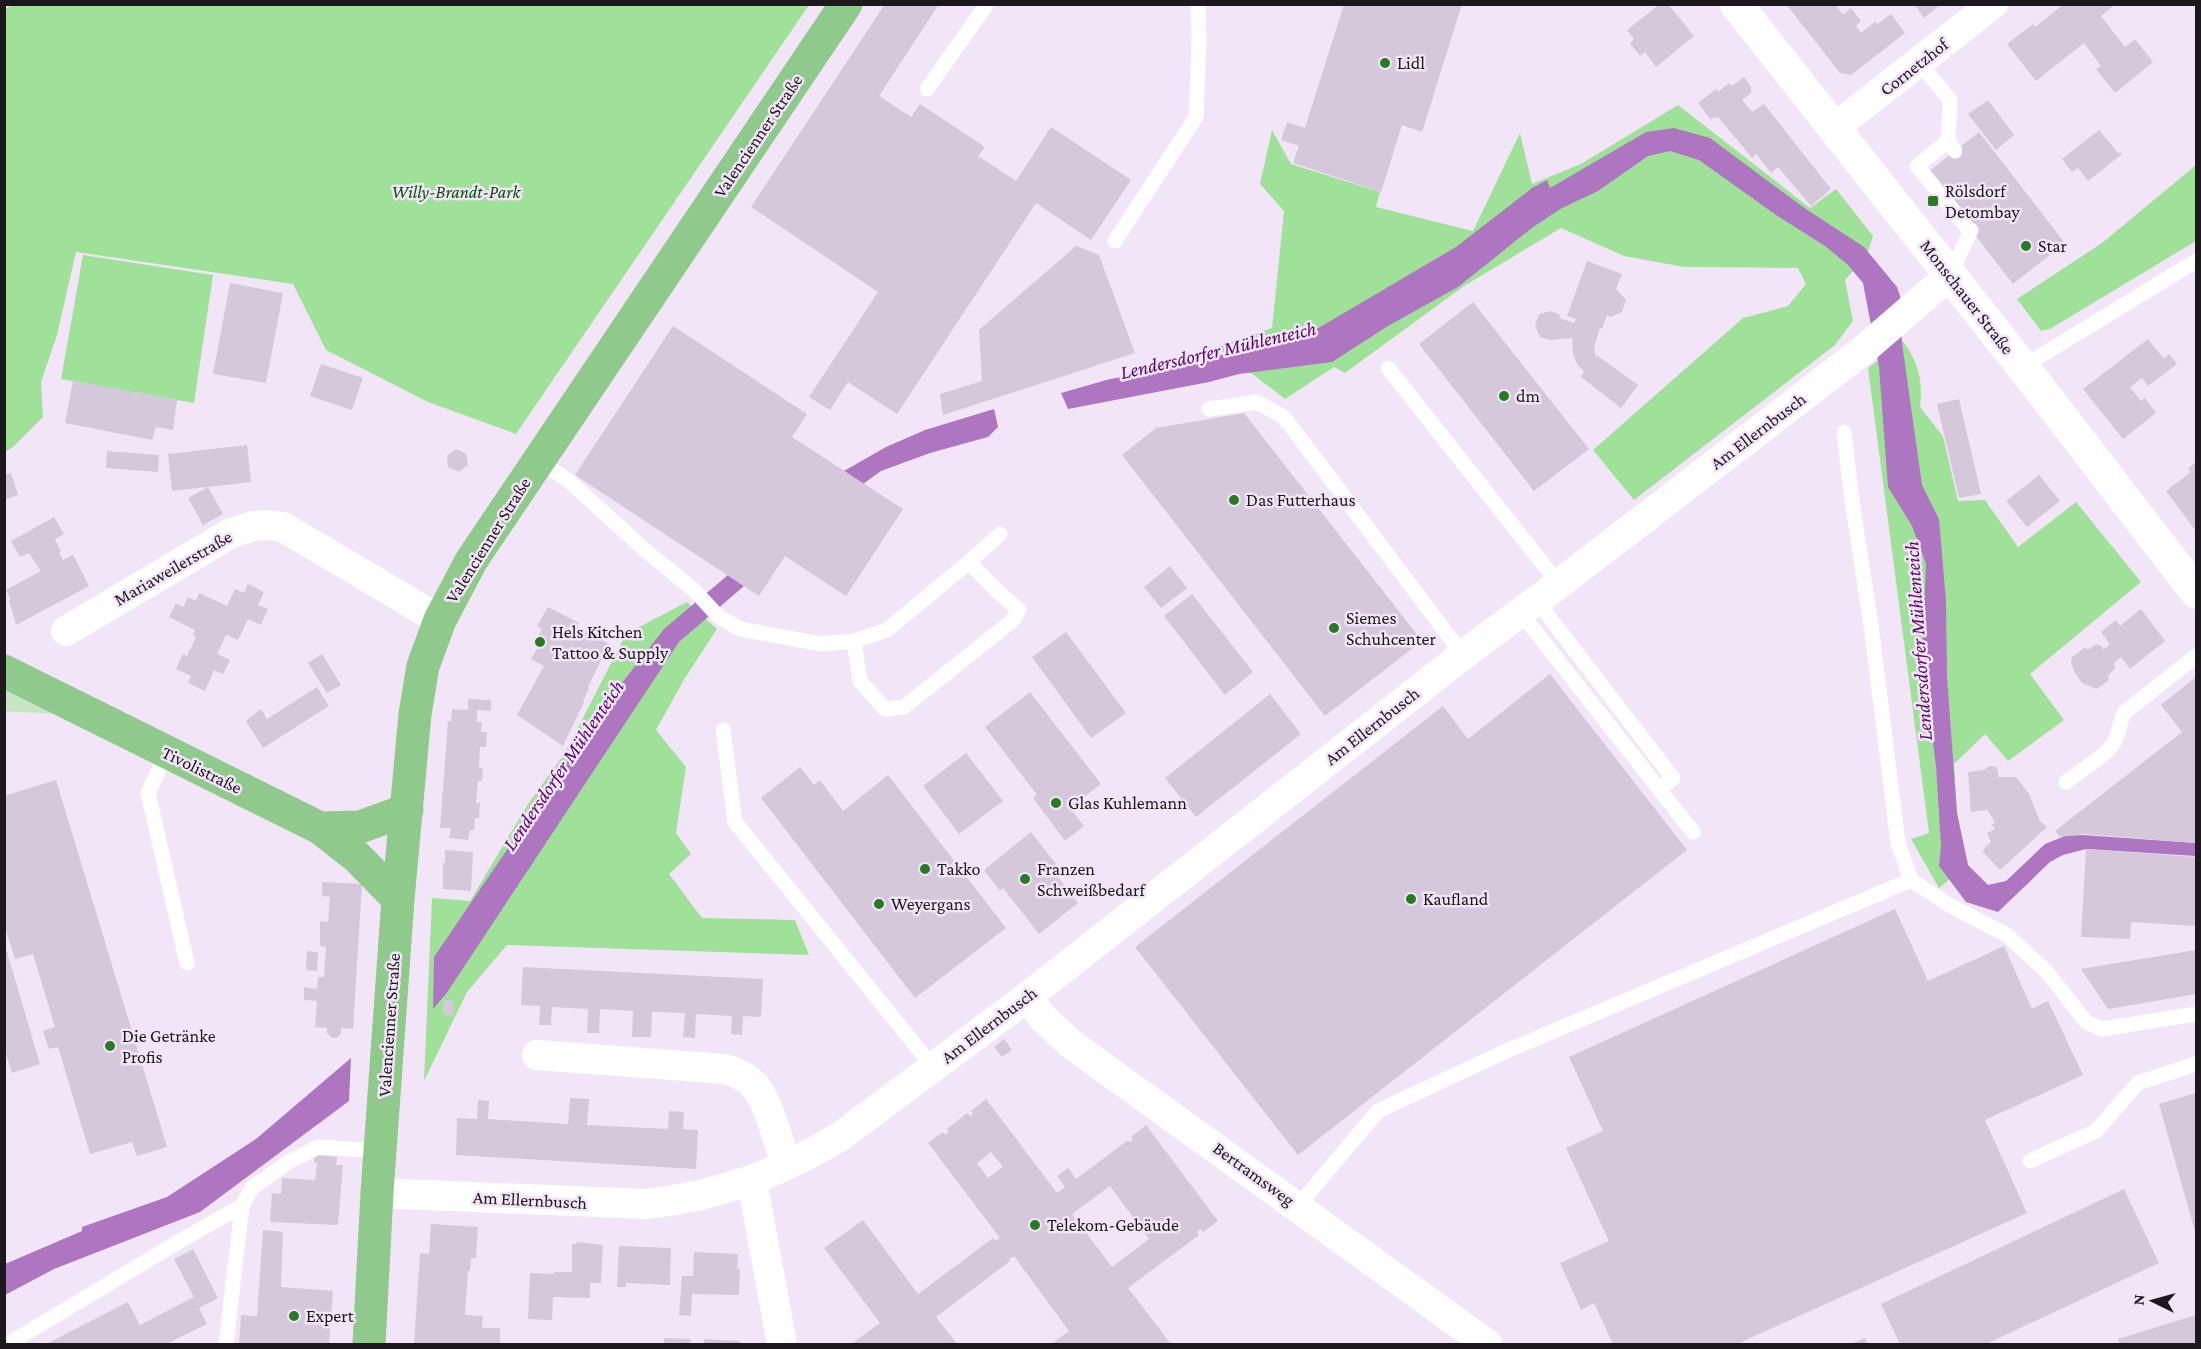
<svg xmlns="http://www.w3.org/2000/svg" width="2201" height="1349" font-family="'Crimson Pro',serif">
<rect width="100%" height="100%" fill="#f3e5f8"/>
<!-- green -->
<g fill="#a0e19a">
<path d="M12,5V4L809,5L516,434L428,402L326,350L293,284L76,252L57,335L41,382L43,417L13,447L5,452L4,10Z"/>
<path d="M1678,105L1810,208L1836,189L1873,236L1867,255L1845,280L1853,321L1835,345L1634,500L1593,450L1743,318L1788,306L1806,284L1798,268L1684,267L1624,256L1561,228L1464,286L1345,373L1334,367L1285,399L1217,347L1272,328L1284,211L1260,184L1272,130L1291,164L1380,192L1376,207L1473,231L1520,133L1532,184L1581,164Z"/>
<path d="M2196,165V241L2050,329L2041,331L2017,299L2102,243Z"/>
<path d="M83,255L213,275L194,403L61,379Z"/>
<path d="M1903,341C1919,364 1923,380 1920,407L1943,436L1958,501L1985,500L2018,547L2076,502L2141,582L2030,674L2064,720L2008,761L1985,734L1954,764L1957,813L1968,865L1939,888L1911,839L1929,833L1868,368Z"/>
<path d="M687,602L717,629L685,678L656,730L686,767L676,833L691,854L669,874L702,918L795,920L809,955L507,945L467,992L424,1081L432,898L470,901L528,804L565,753L626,634Z"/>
</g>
<!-- water -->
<g fill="#ae76c0">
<path d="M1674,128L1710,138L1803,207L1864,247L1897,287L1900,296L1902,343L1922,485L1939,519L1946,601L1947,677L1957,813L1968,865L1988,885L2006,881L2045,844L2065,836L2083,835L2196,843V856L2086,849L2063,855L2050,862L1998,912L1966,902L1939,866L1941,846L1936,766L1922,658L1926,564L1912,526L1888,487L1879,367L1863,283L1848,265L1825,246L1776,215L1699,160L1670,151L1648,156L1598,191L1562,208L1533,227L1458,287L1388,326L1332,362L1239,374L1209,382L1068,409L1061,393L1110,379L1203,363L1230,351L1315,330L1456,247L1532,188L1547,180L1550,188L1646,132Z"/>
<path d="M994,409L998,427L988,437L930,453L881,471L863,484L844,471L886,447L925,430Z"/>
<path d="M728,575L744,586L679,642L446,994L433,1009L434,957L611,697L664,629Z"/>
<path d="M351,1058L349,1101L200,1212L54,1269L5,1295V1264L82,1231V1227L167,1197L256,1139Z"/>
</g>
<!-- building -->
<g fill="#d6c8db" fill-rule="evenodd">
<path d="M885,4H939L879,96L911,117L920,104L985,147L978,156L1016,181L1051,127L1131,180L1091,240L1036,203L897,414L848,382L830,410L809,397L878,292L751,207Z"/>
<path d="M1344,4H1462L1422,132L1402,125L1381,192L1293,163L1299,146L1281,140L1287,122L1305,128Z"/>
<path d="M1660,4H1668L1694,36L1656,67L1645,52L1640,56L1630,43L1634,39L1627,30Z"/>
<path d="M1786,4H1835L1843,15L1851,8L1861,21L1856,26L1861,33L1875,22L1878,24L1891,14L1905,33L1851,75L1840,73Z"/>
<path d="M1914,4H1941L1924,18Z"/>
<path d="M2064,4H2116L2101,16L2125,47L2135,39L2153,62L2115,93L2096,69L2101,66L2084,43L2036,81L2007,44L2033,24L2035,27Z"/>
<path d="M1744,77L1751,87V93L1742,100L1752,112L1764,104L1831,189L1811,206L1778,167L1771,173L1756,154L1752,158L1718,117L1710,119L1698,103L1716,89L1718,92L1729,83L1732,86Z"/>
<path d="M1988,100L2014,135L1996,150L1968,114Z"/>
<path d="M2099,130L2118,153L2120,152L2122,154L2088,181L2078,168L2072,172L2062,159Z"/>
<path d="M1979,132L2065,243L2013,284L1927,173Z"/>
<path d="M1076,246L1099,255L1135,353L943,415L940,394L982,381L979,330Z"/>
<path d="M1587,261L1622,274L1616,289L1626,300L1622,312L1610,317L1607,315L1602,329L1600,328L1594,347L1596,357L1598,356L1638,385L1621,408L1581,377L1584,372L1577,364L1573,354L1572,338L1550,340L1540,337L1535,326L1539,314L1551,311L1560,315L1559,318L1574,323L1576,319L1567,316Z"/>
<path d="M230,283L283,293L266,383L213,374Z"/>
<path d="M1473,302L1589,449L1534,491L1419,344Z"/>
<path d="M673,326L807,414L792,437L903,509L846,596L785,556L759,596L575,475Z"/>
<path d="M2148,339L2164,359L2169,354L2177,364L2148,386L2142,378L2130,387L2141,401L2145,398L2156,413L2123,439L2083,389Z"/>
<path d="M321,364L363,378L352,410L310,396Z"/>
<path d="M73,381L177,400L173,430L156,427L152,440L65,423Z"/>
<path d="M1959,399L1981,494L1959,498L1937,404Z"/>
<path d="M1244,413L1422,641L1325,716L1122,455L1156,428Z"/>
<path d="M247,445L251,482L172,491L168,454Z"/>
<path d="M456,449L466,454L468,465L459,472L448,467L447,456Z"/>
<path d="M107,451L159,455L158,472L106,468Z"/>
<path d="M2196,462V531L2166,491L2191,472L2188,469Z"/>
<path d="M11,473L18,495L4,500V475Z"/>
<path d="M2039,475L2060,501L2027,527L2006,501Z"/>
<path d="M208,487L223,514L203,525L188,498Z"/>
<path d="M54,517L64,534L55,539L61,552L59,553L63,560L73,555L89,586L16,625L9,600L11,599L6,590L41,571L29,553L20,557L11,541Z"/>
<path d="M1170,566L1187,588L1161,608L1144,587Z"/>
<path d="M248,584L264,592L258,605L268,609L261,625L248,619L238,640L226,635L217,654L230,660L223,674L214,670L205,691L188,683L191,676L176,669L183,654L187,656L196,637L193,635L195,630L169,617L176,603L183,607L188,597L196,601L199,593L227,606L235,589L244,593Z"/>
<path d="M1192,594L1253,672L1225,695L1164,616Z"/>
<path d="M548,607L579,623L577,627L609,644L588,687L589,688L583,701L584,702L563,746L517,715L544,666L531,659L538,647L533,645L542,629L537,626Z"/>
<path d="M2141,609L2165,641L2130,669L2121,657L2114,663L2115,669L2108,675L2109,680L2097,689L2082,683L2075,673L2071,663L2072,657L2084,648L2089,649L2096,644L2102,646L2103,650L2110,644L2101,632L2116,620L2120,626Z"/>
<path d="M1066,632L1126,713L1091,738L1032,657Z"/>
<path d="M322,654L341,685L327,693L308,663Z"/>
<path d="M1550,674L1687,850L1298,1155L1135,947L1443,706L1468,739Z"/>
<path d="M2196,677V843L2084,834L2060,837L2055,831L2182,732L2161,705Z"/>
<path d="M317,687L329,706L263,748L246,721L261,709L267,719Z"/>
<path d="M1030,692L1101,784L1070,808L1084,826L1065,841L1033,798L1037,795L985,727Z"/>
<path d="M1270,694L1301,734L1196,817L1165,778Z"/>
<path d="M468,699L491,700V711L477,710V722H482L481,732H487L486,747H480L479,768H483L482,781H478L476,803H480L479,818H475L474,830H470L468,840L449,838L451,828H440L448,721H451L452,709L468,710Z"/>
<path d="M966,753L1003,801L959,834L923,786Z"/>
<path d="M1989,766L1996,767L1998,771V777H2016L2029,794L2040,821L2047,827L2000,870L1982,851L1991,842L1987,833L1995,829L1992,825L1995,822L1987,810L1971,812L1968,772L1984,770Z"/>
<path d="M800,767L814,785L820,780L843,811L888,775L1006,928L915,998L761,798Z"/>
<path d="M56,780L167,1147L137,1156L132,1142L90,1154L58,1047L49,1049L43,1031L55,1027L33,954L15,959L4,924V796Z"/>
<path d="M1031,832L1056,864L1051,868L1078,903L1039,934L1003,888L1000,891L984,870Z"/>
<path d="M2086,849L2196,857V926L2131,922L2130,939L2081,937Z"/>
<path d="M445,850L473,852L471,891L443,889V863H445Z"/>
<path d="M322,882L362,884L353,1029L341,1028V1034L336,1038L331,1037L327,1033V1028L315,1027L317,1001L304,1000V987L317,989L318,977H324L326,947L320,946V921L328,922L330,897L322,896Z"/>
<path d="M1895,909L1928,981L2004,946L2032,1009L2048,1001L2083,1075L1985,1120L2027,1213L1737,1344H1613L1594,1303L1581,1310L1560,1263L1609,1241L1566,1148L1603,1131L1569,1057Z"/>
<path d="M5,945L40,1064L12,1073L4,1047Z"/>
<path d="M2196,950V994L2108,1009L2081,969Z"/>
<path d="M307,951L318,952L317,971L306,970Z"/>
<path d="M523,967L763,979L761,1017L743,1016L742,1035L731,1034L732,1016L696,1014L695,1038L683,1037L685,1013L652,1012L651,1037H632L633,1011L600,1009L599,1033H587L588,1009L552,1007L551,1025H539L540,1006L521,1005Z"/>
<path d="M444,1000L454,1001L453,1015L443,1014Z"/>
<path d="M1004,1039L1012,1050L1002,1057L994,1047Z"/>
<path d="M2196,1093V1235L2159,1104Z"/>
<path d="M570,1098L589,1099L587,1125L668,1129L669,1111L684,1112L683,1129L698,1130L696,1169L456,1155L457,1118L477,1119L478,1100L489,1101L488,1119L568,1124Z"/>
<path d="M986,1099L1057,1193L1065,1187L1057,1176L1068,1168L1076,1179L1128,1140L1130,1142L1133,1140L1131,1137L1146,1125L1218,1221L1203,1232L1200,1229L1197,1232L1199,1235L1128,1288L1171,1344H1051L1069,1331L1014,1256L1009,1259L1010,1261L936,1317L957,1344H851L880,1323L824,1248L863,1220L918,1294L993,1238L995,1241L1000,1238L928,1143L943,1132L945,1135L949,1132L947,1129L967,1113L970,1116L973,1114L971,1111ZM991,1152L1003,1167L988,1178L977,1163ZM1110,1186L1149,1239L1112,1267L1072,1214Z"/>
<path d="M315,1155L337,1157L336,1165H343L338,1225L270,1222L272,1193L281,1194L282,1178L315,1180L317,1163H314Z"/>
<path d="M2124,1189L2159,1263L1986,1344H1900L1881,1304Z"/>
<path d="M431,1224L478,1227L476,1258H471L470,1271H468L465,1315L483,1316L482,1328H500V1344H414L420,1253L429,1254Z"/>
<path d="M263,1230L283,1232L281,1287L333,1291L329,1344H239L241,1315L257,1316Z"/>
<path d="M577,1242L603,1245L601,1283H590V1298L553,1297L552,1320L528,1319L530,1273L554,1274V1272H572V1244H576Z"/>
<path d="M619,1246L671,1248L670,1285L626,1283V1287H617Z"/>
<path d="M193,1249L218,1298L199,1308L207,1324L166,1344H46L128,1302L140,1325L194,1297L174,1259Z"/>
<path d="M694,1252L738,1254L737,1269H740L739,1295L692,1294L691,1316L679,1315L682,1276H693Z"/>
<path d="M2196,1315V1344H2120L2118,1339Z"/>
<path d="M664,1338L691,1339L690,1344H664Z"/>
<path d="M1865,1338L1868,1344H1850Z"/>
<path d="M704,1339L740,1341V1344H704Z"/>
</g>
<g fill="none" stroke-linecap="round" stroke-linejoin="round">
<!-- service -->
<g stroke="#fff" stroke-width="15">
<path d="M1920,63L1950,100L1948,141L1955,151"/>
<path d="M927,89L987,4"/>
<path d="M1948,141L1917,166L1970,231"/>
<path d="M1115,241L1196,117L1199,40L1198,4"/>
<path d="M1950,275L1971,230"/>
<path d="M2022,367L2196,261"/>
<path d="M1388,368L1559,584"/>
<path d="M1209,409L1257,402L1284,417L1463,655"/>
<path d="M1844,432L1852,501L1871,625L1898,843L1911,880L1951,906L2007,935L2047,972L2086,1022L2102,1029L2196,1014"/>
<path d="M539,460L570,482L645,550L694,590L718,616L740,629L822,644L854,641L887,630L969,562L1000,534"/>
<path d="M1536,600L1673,778L1660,788"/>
<path d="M1520,612L1693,832"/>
<path d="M854,641L860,681L885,709L904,707L1012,621L1019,610L996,590L969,562"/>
<path d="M723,730L735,822L933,1067"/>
<path d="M167,753L148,793L187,963"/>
<path d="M2066,782C2080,771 2099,760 2111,747C2120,737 2118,723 2125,712L2196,656"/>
<path d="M2030,1161L2096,1131L2138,1083L2196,1064"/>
<path d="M1298,1206L1378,1111L1504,1052L1911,880"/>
<path d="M8,1344L183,1239L242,1206"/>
<path d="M226,1344L242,1206L252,1188L290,1161L318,1147L380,1151"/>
</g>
<!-- minor -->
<g stroke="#fff" stroke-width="30">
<path d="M1834,128L1993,4"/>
<path d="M66,631L231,533L253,526L269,525L283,527L440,620"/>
<path d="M1027,997L1043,1018L1071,1044L1487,1344"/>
<path d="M537,1055L725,1069C737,1073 750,1078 757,1089C770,1106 779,1145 786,1165"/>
<path d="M752,1181L782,1344"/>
<path d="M377,1193L646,1204C719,1196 778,1174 841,1136L1027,997L1463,655L1559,584L1862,351L1950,275"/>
</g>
<!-- tertiary -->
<path stroke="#fff" stroke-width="33" d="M1736,4L2040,389L2196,592"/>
<!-- secondary -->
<path stroke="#c7e4c5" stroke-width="33" d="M4,695L56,697"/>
<!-- primary -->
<g stroke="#8fc98b" stroke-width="33">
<path d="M4,671L320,828L360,827L407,810"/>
<path d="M320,828L357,857L398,899"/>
<path d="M369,1344L377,1193L398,899L415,714L423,666L440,620L471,561L846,4"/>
</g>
</g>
<!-- markers -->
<g fill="#297a24" stroke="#f3e5f8" stroke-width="2">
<circle cx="1385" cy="63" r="6"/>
<rect x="1927" y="195" width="12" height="12" rx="3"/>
<circle cx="2026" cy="246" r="6"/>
<circle cx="1504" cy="396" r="6"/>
<circle cx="1234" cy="500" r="6"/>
<circle cx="1334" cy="628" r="6"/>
<circle cx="540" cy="642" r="6"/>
<circle cx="1056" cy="803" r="6"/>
<circle cx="925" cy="869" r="6"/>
<circle cx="1025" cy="879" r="6"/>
<circle cx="1411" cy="899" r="6"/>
<circle cx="879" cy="904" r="6"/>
<circle cx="110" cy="1046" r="6"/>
<circle cx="1035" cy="1225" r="6"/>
<circle cx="294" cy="1316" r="6"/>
</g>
<g text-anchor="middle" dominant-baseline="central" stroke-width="5" stroke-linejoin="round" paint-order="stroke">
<!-- poi labels -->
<g font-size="18" fill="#1d181e" stroke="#f3e5f8" text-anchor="start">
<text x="1397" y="63">Lidl</text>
<text x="1945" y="191">Rölsdorf<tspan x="1945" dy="21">Detombay</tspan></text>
<text x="2038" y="246">Star</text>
<text x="1516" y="396">dm</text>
<text x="1246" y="500">Das Futterhaus</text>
<text x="1346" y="618">Siemes<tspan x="1346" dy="21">Schuhcenter</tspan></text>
<text x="552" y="632">Hels Kitchen<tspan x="552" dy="21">Tattoo &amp; Supply</tspan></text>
<text x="1068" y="803">Glas Kuhlemann</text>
<text x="937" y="869">Takko</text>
<text x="1037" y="869">Franzen<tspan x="1037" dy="21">Schweißbedarf</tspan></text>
<text x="1423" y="899">Kaufland</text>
<text x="891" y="904">Weyergans</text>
<text x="122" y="1036">Die Getränke<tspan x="122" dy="21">Profis</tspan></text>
<text x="1047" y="1225">Telekom-Gebäude</text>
<text x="306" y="1316">Expert</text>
</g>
<!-- street labels -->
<g font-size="18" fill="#1d181e" stroke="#f3e5f8">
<text transform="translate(1914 67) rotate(-38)">Cornetzhof</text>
<text transform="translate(758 136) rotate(-56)">Valencienner Straße</text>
<text transform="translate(1967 297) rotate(52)">Monschauer Straße</text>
<text transform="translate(1758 431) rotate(-37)">Am Ellernbusch</text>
<text transform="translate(488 540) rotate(-58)">Valencienner Straße</text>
<text transform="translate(173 568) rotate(-30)">Mariaweilerstraße</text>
<text transform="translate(1372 726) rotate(-38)">Am Ellernbusch</text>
<text transform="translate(202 770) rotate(26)">Tivolistraße</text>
<text transform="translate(389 1025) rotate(-86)">Valencienner Straße</text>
<text transform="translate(989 1025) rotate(-37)">Am Ellernbusch</text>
<text transform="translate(1254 1174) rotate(36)">Bertramsweg</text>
<text transform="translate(530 1200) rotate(3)">Am Ellernbusch</text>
</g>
<!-- park labels -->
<g font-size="18" font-style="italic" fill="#085106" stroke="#f3e5f8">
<text x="456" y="192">Willy-Brandt-Park</text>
</g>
<!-- water labels -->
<g font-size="20" font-style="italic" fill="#540868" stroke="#f3e5f8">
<text transform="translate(1218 350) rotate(-13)">Lendersdorfer Mühlenteich</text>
<text transform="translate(1918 641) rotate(-94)">Lendersdorfer Mühlenteich</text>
<text transform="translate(563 765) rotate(-56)">Lendersdorfer Mühlenteich</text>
</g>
</g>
<!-- border -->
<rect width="2201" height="1349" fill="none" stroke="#1d181e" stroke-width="12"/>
<!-- north arrow -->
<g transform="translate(2153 1301) rotate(275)" stroke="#f3e5f8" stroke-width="4.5" paint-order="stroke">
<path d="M0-4.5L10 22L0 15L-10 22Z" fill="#1d181e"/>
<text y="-9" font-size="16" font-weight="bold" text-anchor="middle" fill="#1d181e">N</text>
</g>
</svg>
